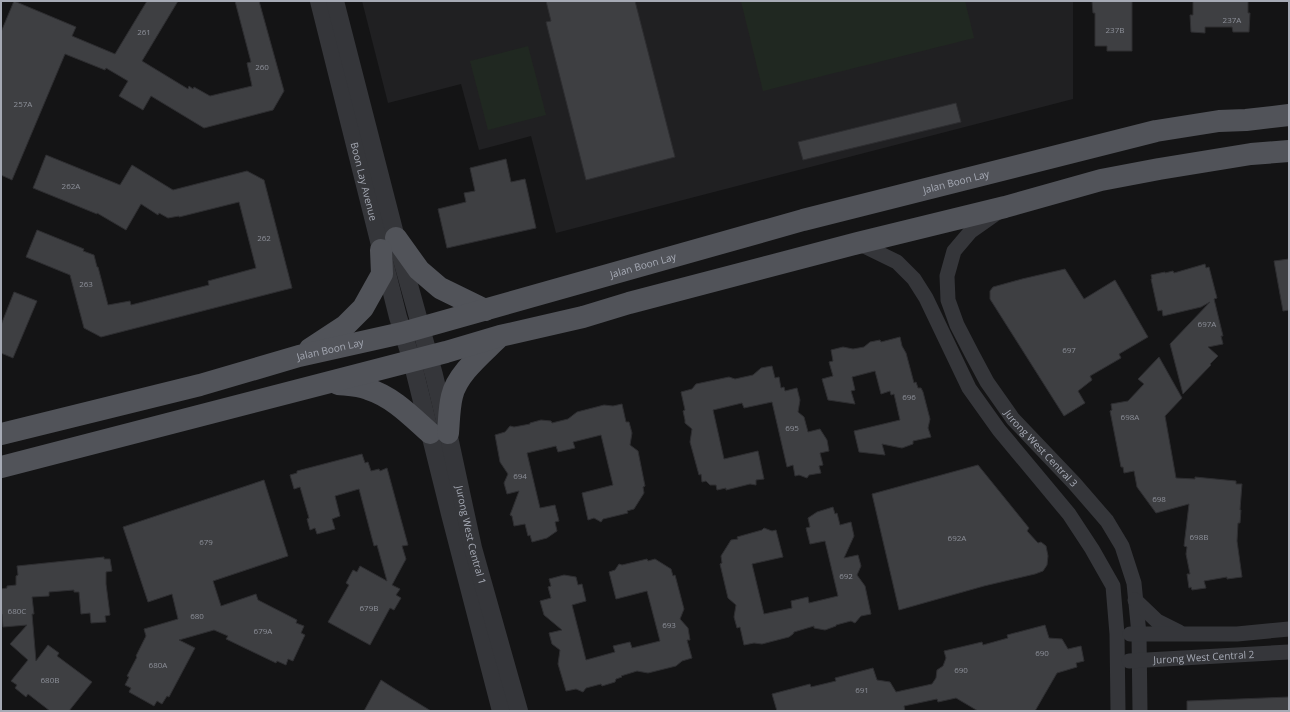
<svg xmlns="http://www.w3.org/2000/svg" width="1290" height="712" font-family="'Open Sans',sans-serif">
<rect width="100%" height="100%" fill="#141415"/>
<!-- built -->
<path fill="#202022" d="M362,1H1073V99L556,233L531,136L479,150L461,84L388,103Z"/>
<!-- green -->
<g fill="#202821">
<path d="M741,1H965L974,38L763,91Z"/>
<path d="M528,46L546,115L488,130L470,61Z"/>
</g>
<!-- building -->
<g fill="#3e3f42" stroke="#2e2e31">
<path d="M14,1L76,27L72,36L115,54L147,1H178L142,61L188,89L189,86L193,89L194,87L210,96L252,86L247,63L251,62L235,1H259L284,91L273,110L204,128L151,96L143,110L119,96L128,81L106,68L105,70L65,54L12,180L1,175V32Z"/>
<path d="M546,1H635L675,157L586,180L546,22L551,21Z"/>
<path d="M1092,1H1132V51H1107V46H1095V13H1093Z"/>
<path d="M1193,1H1248V13H1250L1249,32H1233L1232,27H1205V33L1191,32L1190,15H1193Z"/>
<path d="M956,103L961,122L803,160L798,142Z"/>
<path d="M46,155L120,185L132,165L173,190L247,171L264,180L292,288L101,337L84,328L70,275L26,257L37,230L84,249L83,251L94,255L97,267H98L108,305L130,301L131,305L209,285L208,281L256,268L239,202L179,217V216L168,218L159,213L158,215L141,204L126,230L97,213V214L33,188Z"/>
<path d="M506,159L511,182L525,179L536,228L447,248L438,209L466,202L464,193L475,191L470,168Z"/>
<path d="M1289,259V310L1283,311L1274,261Z"/>
<path d="M1205,264L1206,268L1209,267L1217,298L1214,299L1223,336H1221L1223,344L1208,347L1218,356L1210,364L1211,365L1183,394L1170,344L1210,302L1201,307L1163,316L1162,310L1158,311L1151,279H1152L1151,275L1165,272V273L1173,271L1174,273Z"/>
<path d="M1065,269L1084,299L1115,280L1148,337L1119,354L1121,358L1090,376L1092,380L1078,391L1085,403L1064,416L990,299V291L993,287L1022,279Z"/>
<path d="M14,292L37,301L13,358L1,353V325Z"/>
<path d="M900,337L902,346L906,353L914,383L916,382L918,388H921L923,392L930,419L928,428L931,437L913,441V444L902,448L882,444L885,455L859,452L854,431L900,420L894,394L891,395L890,391L881,394L875,371L852,377L855,390L851,391L855,404L828,400L822,379L833,376L829,362L833,361L831,350L843,347L853,349L864,347L870,342L880,340L881,342Z"/>
<path d="M1159,357L1182,398L1165,416L1176,478L1195,479V477L1236,481V484H1242L1240,510H1241L1240,523H1238L1237,541L1242,577L1227,579V577L1204,581L1206,588L1192,590L1191,587L1189,588L1187,574H1190L1186,554L1187,547L1184,546L1189,504L1156,513L1137,487L1134,471L1124,473L1123,467H1121L1110,411L1112,410L1111,404L1128,401L1144,384L1138,379Z"/>
<path d="M772,366L775,378L779,377L781,388L784,387L785,391L797,388L800,400L798,412L804,417L808,432L820,429L827,440L829,451L820,453L823,465L819,466L821,473L809,475L807,478L799,475L795,476L793,465L787,467L772,402L744,408L742,403L713,410L724,459L758,451L764,479L756,480V485L750,484L726,490V488L717,490L716,485H710L706,481L702,482L701,474L699,475L690,442L692,429L685,423V420L683,411L685,410L681,392L692,389L696,384L729,377L735,379L753,375L761,368Z"/>
<path d="M622,404L626,422H629L632,433L630,445L638,451L645,486L643,487L644,493L634,509L627,511L628,513L603,519L601,522L594,518L588,520L582,493L613,485L601,435L573,442L575,448L558,452L556,446L527,453L540,508L555,505L559,521L555,522L557,531L547,538L532,542L530,535L528,536L525,524L514,526L512,516L510,515L519,491L507,494L504,483L508,474L500,462L495,435L505,432L510,426L514,427L530,424V423L541,420L551,421L552,423L568,419L577,412L604,405L613,406Z"/>
<path d="M362,454L365,463L368,462L371,471L379,469L380,471L387,468L408,545L402,546L406,559L392,585L400,589L396,595L401,598L394,610L390,608L370,645L328,622L349,585L346,583L353,570L357,572L360,566L387,581L377,545L374,546L359,489L335,496L340,516L332,519L335,529L317,534L315,528L310,530L307,519L309,518L300,487L294,489L290,475L297,473V471Z"/>
<path d="M978,465L1029,528L1027,531L1038,543L1041,542L1046,546L1048,556L1047,565L1043,571L1035,574L984,586L899,610L872,494Z"/>
<path d="M264,480L288,556L213,581L221,606L256,594L258,600L297,620L296,623L304,626L301,633L305,635L293,661L288,659L286,665L277,661L276,663L226,639L228,636L214,630L179,640L195,648L169,697L167,696L162,704L157,701L154,706L129,692L131,688L125,685L129,677L127,676L137,657L136,656L146,636L144,629L178,619L172,594L148,602L123,527Z"/>
<path d="M833,507L835,514L837,513L840,525L851,522L854,536L844,558L858,555L861,566L857,575L865,586L871,614L861,616L855,623L851,621L836,625V626L825,630L814,628V626L794,632L793,634L789,637L762,644L754,643L744,645L740,627L737,628L734,617L736,605L728,598L720,564L722,563L721,556L731,540L738,539L737,537L762,530L764,528L772,531L776,530L783,557L752,564L764,614L792,608L791,601L808,597L809,603L838,596L825,541L810,544L806,528L810,527L808,518L817,512Z"/>
<path d="M104,557V559H110L112,571L106,572V584L110,615L105,616L106,622L91,623L90,613L81,614L79,592H74V590L49,592V596L32,597L34,614H32L36,661L48,645L59,653L57,656L92,682L69,711H50L28,694L26,697L15,688L17,685L11,681L28,660L10,644L27,625L3,627L2,614H1V589L7,588V586L16,585V576L18,575L17,566Z"/>
<path d="M647,559L648,561L655,559L671,569L673,576L675,575L684,609L680,619L688,628L690,640H687L692,658L682,661L676,666L648,673L637,671L621,676L622,677L616,679L615,682L602,686L601,684L586,688L583,692L576,689L566,691L558,664L560,650L552,644L549,633L562,630L544,615L540,601L551,598L548,587L551,586L549,579L564,575L576,577L578,585L582,584L586,601L572,605L586,660L615,652L613,646L630,642L632,648L660,641L647,591L616,599L609,572L615,570L619,564L622,565Z"/>
<path d="M1045,625L1049,638L1062,639L1068,649L1081,646L1084,661L1076,663L1077,667L1057,673L1035,711H978L956,698L938,702L937,699L904,706L905,711H777L772,694L810,684L811,687L836,681L835,678L873,668L877,680L890,682L896,692L932,684L936,678L937,670L943,666L946,658L944,651L982,642L983,645L1008,638L1007,635Z"/>
<path d="M381,680L395,689L431,711H364Z"/>
<path d="M1289,697V711H1187V701Z"/>
</g>
<g fill="none" stroke-linecap="round" stroke-linejoin="round">
<!-- minor -->
<g stroke="#35363a" stroke-width="15">
<path id="s1" d="M998,212L971,231L954,251L947,276L948,300L957,325L972,354L987,382L1013,419L1074,483L1107,521L1122,546L1134,583L1139,634L1140,711"/>
<path d="M858,243L897,262L914,279L926,298L969,388L999,430L1069,514L1092,549L1113,586L1117,634L1118,711"/>
<path d="M1135,600L1157,621L1179,632"/>
<path d="M1130,634H1237L1289,629"/>
<path id="s2" d="M1129,661L1289,652"/>
</g>
<!-- tertiary -->
<g stroke="#35363a" stroke-width="18">
<path id="s3" d="M319,1L398,317L412,361L450,514L501,711"/>
<path id="s4" d="M335,1L396,238L434,375L449,437L473,548L519,711"/>
</g>
<!-- primary -->
<g stroke="#515359" stroke-width="22">
<path d="M396,238L419,270L440,288L485,310"/>
<path d="M310,349L345,326L363,308L382,274L381,250"/>
<path d="M338,384C347,385 359,385 368,389C393,397 411,416 430,433"/>
<path d="M448,433C449,422 449,408 452,396C457,374 482,354 498,338"/>
<path id="s5" d="M1,434L200,385L299,356L402,333L803,220L1156,131L1219,121L1246,120L1289,115"/>
<path d="M1,467L446,352L500,336L583,317L629,303L858,243L1005,207L1101,180L1159,169L1251,154L1289,151"/>
</g>
</g>
<g text-anchor="middle" dominant-baseline="central" stroke-width="3.5" stroke-linejoin="round" paint-order="stroke">
<!-- number labels -->
<g font-size="8" fill="#8c8f98">
<text x="1232" y="19">237A</text>
<text x="1115" y="29">237B</text>
<text x="144" y="31">261</text>
<text x="262" y="66">260</text>
<text x="23" y="103">257A</text>
<text x="71" y="185">262A</text>
<text x="264" y="237">262</text>
<text x="86" y="283">263</text>
<text x="1207" y="323">697A</text>
<text x="1069" y="349">697</text>
<text x="909" y="396">696</text>
<text x="1130" y="416">698A</text>
<text x="792" y="427">695</text>
<text x="520" y="475">694</text>
<text x="1159" y="498">698</text>
<text x="1199" y="536">698B</text>
<text x="957" y="537">692A</text>
<text x="206" y="541">679</text>
<text x="846" y="575">692</text>
<text x="369" y="607">679B</text>
<text x="17" y="610">680C</text>
<text x="197" y="615">680</text>
<text x="669" y="624">693</text>
<text x="263" y="630">679A</text>
<text x="1042" y="652">690</text>
<text x="158" y="664">680A</text>
<text x="961" y="669">690</text>
<text x="50" y="679">680B</text>
<text x="862" y="689">691</text>
</g>
<!-- street labels -->
<g font-size="10" fill="#a6aab5" stroke="#0f0f10">
<text stroke="none"><textPath href="#s3" startOffset="186">Boon Lay Avenue</textPath></text>
<text stroke="none"><textPath href="#s5" startOffset="988">Jalan Boon Lay</textPath></text>
<text stroke="none"><textPath href="#s5" startOffset="664">Jalan Boon Lay</textPath></text>
<text stroke="none"><textPath href="#s5" startOffset="340">Jalan Boon Lay</textPath></text>
<text stroke="none"><textPath href="#s1" startOffset="286">Jurong West Central 3</textPath></text>
<text stroke="none"><textPath href="#s4" startOffset="551">Jurong West Central 1</textPath></text>
<text stroke="none"><textPath href="#s2" startOffset="75">Jurong West Central 2</textPath></text>
</g>
</g>
<!-- border -->
<rect width="1290" height="712" fill="none" stroke="#a6aab5" stroke-width="4"/>
</svg>
